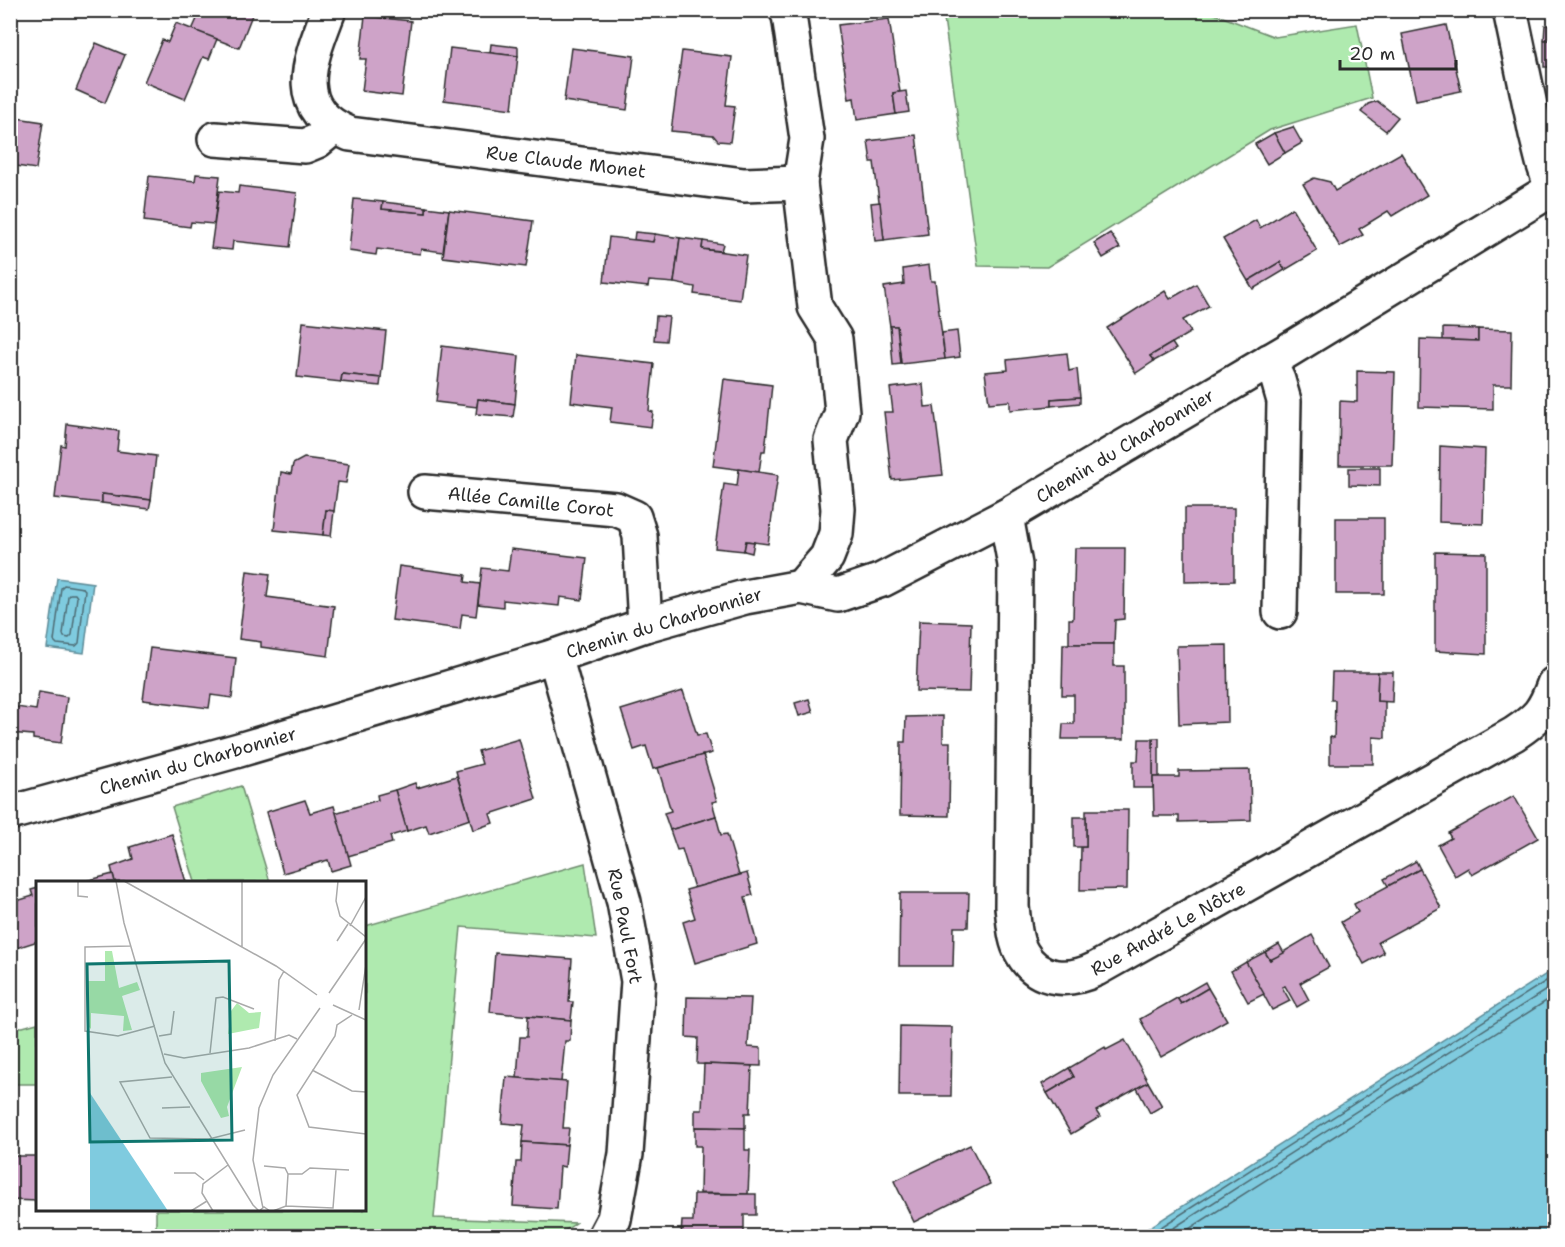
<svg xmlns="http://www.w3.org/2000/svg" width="1565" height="1247" font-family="'Shantell Sans',sans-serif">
<rect width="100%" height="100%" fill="#fff"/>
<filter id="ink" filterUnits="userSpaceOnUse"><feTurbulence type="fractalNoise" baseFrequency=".0167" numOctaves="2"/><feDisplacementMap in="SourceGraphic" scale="12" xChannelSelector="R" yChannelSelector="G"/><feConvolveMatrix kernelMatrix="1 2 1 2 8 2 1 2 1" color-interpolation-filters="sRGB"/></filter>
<g filter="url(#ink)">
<!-- green -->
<g fill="#afeaaf" stroke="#6d8a6d" stroke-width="1.5">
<path d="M943,11H1207L1275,37L1357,24L1372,98L1270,130L1047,267L978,266Z"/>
<path d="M241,786L270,882H195L172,807Z"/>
<path d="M585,863L596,938L461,927L434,1218L576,1223L557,1236H156V1210H364L365,926Z"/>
<path d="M37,1023V1084H11V1027H23Z"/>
</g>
<!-- water -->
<g fill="#7fcbdf" stroke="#5d8b97" stroke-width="1.5">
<path d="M57,578L93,583L84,653L47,648Z"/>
<path d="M1554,969V1236H1136Z"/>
</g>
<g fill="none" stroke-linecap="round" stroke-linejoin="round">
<!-- shore -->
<g stroke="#4d6b73" stroke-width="1.5">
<path d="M64,585L83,588L85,590L79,643L76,646L57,644L54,641L61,588Z"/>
<path d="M70,594H75L77,597L72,635L69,638L64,637L63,634L68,596Z"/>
<path d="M1147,1236L1554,976"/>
<path d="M1161,1236L1554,985"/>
<path d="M1178,1236L1554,996"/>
</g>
</g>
<!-- building -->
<g fill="#cea3c8" stroke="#2b2b2b" stroke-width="1.5">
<path d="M201,10H254L239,48L192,30Z"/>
<path d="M365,16L411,21L402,96L362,91L366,59H360Z"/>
<path d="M889,19L900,92L893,93L896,114L857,120L854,98L849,99L838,25Z"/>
<path d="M176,23L217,39L209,59L203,57L185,99L144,82L162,40L168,42Z"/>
<path d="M1446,25L1461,91L1416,100L1402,34Z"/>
<path d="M1545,25H1554V40H1544Z"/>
<rect x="1544" y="40" width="10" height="27"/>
<path d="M96,43L125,55L105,103L76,90Z"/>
<path d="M491,44L518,47V56L490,53Z"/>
<path d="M450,48L518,56L512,109L444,100Z"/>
<path d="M571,48L634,56L627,110L564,101Z"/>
<path d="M682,51L732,57L726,105L735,106L730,142L718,141L713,135L671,131Z"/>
<path d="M906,91L909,112L896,114L893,93Z"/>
<path d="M1377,101L1398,117L1386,131L1361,112L1368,104Z"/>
<path d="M10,117L43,122L36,169L10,165Z"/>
<path d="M1293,127L1302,143L1285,153L1274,133Z"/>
<path d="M1274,133L1285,153L1267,164L1255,144Z"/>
<path d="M916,135L928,234L884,240L874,162H871L868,141Z"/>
<path d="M1401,153L1427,195L1392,216L1388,211L1359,229L1363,235L1340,247L1303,184L1314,178L1330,182L1335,191Z"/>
<path d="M196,174L220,176L214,224L191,222L190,227L144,221L149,176L195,181Z"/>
<path d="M239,186L297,193L290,247L233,241L232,250L211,248L219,191L238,193Z"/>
<path d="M354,199L383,202L382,209L426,213V207L449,210L443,252L421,249L420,254L377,249L376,255L349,251Z"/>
<path d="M383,202L426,207V213L382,209Z"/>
<path d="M880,202L884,240L875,241L871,203Z"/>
<path d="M1292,208L1317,251L1285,270L1280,262L1248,281L1223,239L1256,220L1260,228Z"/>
<path d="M449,210L533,221L526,267L443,257Z"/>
<path d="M635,232L655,234L653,242L634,240Z"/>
<path d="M1110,233L1120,248L1103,258L1094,243Z"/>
<path d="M655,234L680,238L674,283L649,281L648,287L604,282L609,237L653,242Z"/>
<path d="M680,238L703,241L702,249L746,255L740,300L694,294L695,287L674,283Z"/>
<path d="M703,241L723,244L721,251L702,249Z"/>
<path d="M1280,262L1285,270L1253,289L1248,281Z"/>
<path d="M929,265L931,281H935L945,359L901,364L897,326H890L884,287L904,284L903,269Z"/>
<path d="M1196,284L1209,306L1183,320L1191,332L1150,356L1154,361L1136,373L1107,328L1165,291L1170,299Z"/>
<path d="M656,316L669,317L666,341L654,340Z"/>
<path d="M303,322L386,331L381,378L342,374L341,382L297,377Z"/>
<path d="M890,326H897L901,364L893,365Z"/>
<path d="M1443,328L1478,329V341L1443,340Z"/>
<path d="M1478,329L1512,330L1511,385H1493V409L1419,407L1420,339L1478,341Z"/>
<path d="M957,331L960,357L945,359L942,333Z"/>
<path d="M1172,343L1176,349L1154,361L1150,356Z"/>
<path d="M442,346L519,356L515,404L478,399L477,407L436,402Z"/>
<path d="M1067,353L1069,371L1077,369L1080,397L1051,399V406L1010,410V401L989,403L985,372L1008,370L1007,360Z"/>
<path d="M576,355L654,364L649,411L653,412L651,427L610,422L612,407L571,402Z"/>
<path d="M1357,371L1395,372L1392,465H1339L1340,401L1357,402Z"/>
<path d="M342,374L381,378L380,386L341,382Z"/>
<path d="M724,379L772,385L765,451H762L759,472L713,466Z"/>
<path d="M923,384L925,407L934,406L943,475L892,480L884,412H893L890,388Z"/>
<path d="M1080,397V403L1051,406V399Z"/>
<path d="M478,399L515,404L513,417L476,414Z"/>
<path d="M67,424L119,431L117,451L156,456L151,500L102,494V503L55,498L61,445L65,446Z"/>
<path d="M1440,446L1485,449L1483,524L1439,522Z"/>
<path d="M304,458L349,464L346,483L338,482L334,511L326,510L323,535L274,530L281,472L291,474L293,464Z"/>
<path d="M1349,468H1380V486L1349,485Z"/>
<path d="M739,469L778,475L768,544L746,541L744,551L715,548L724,484L737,486Z"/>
<path d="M102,494L151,500L149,509L102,503Z"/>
<path d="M1185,508H1234V581L1185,582Z"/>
<path d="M326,510L334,511L331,536L323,535Z"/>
<rect x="1336" y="518" width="48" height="76"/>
<path d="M746,541L754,542L752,553L744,551Z"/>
<path d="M1075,548H1125L1124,619L1115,620L1114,644H1069V619H1073Z"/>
<path d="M511,549L587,558L582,600L560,597L559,606L503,600V607L478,604L482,568L508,571Z"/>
<path d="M1435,552L1486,553V654L1435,651Z"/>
<path d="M399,566L466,575L465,582L480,584L476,616L462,614L460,629L392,620Z"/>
<path d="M247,571L270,574L267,597L334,606L328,656L261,647V642L239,639Z"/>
<path d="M919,621L971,623L969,692L916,691Z"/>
<path d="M1063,644H1114V666H1124V739H1062L1063,724H1074V695H1062Z"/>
<path d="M1227,645L1228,722L1179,724L1177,646Z"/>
<path d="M150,648L236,658L232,698L211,695L209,708L143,700Z"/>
<path d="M1332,672H1378L1377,701H1385V738L1373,737V764H1330V737L1334,738L1335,700H1331Z"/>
<path d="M1378,672H1393L1392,702L1377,701Z"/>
<path d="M683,691L697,735L706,734L712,753L653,769L646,746L634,750L621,710Z"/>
<path d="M39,692L67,697L61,743L33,739V735L10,733V706L36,710Z"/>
<path d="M809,699L813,712L799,716L795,703Z"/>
<path d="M943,716V742H950L949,816L900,815L901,742H905L906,717Z"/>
<rect x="1153" y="738" width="6" height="39"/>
<path d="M519,739L536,799L490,814L493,823L473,830L456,771L482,764L478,751Z"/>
<path d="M1139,739H1153V788H1133V761H1138Z"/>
<path d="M703,755L717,801L712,802L716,816L670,830L664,813L671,811L658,768Z"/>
<path d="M1250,770L1251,820L1179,822V816H1154L1153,777H1179V771Z"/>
<path d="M457,776L470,819L429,833L426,825L407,831L395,790L415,783L417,788Z"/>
<path d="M395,790L407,831L390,836L392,843L348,856L335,813L378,800L377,795Z"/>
<path d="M1514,796L1538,838L1472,875L1468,868L1455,876L1438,845L1451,838L1448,833Z"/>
<path d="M305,800L310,813L334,806L351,865L331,871L328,860L283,873L266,812Z"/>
<path d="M1086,810H1128L1127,889L1080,890L1081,847H1086Z"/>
<path d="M716,816L721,835L727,834L739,875L694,888L682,849L677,850L670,830Z"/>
<rect x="1074" y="817" width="12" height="30"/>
<path d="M172,834L186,882H115L111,867L133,859L130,847Z"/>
<path d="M1416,861L1420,869L1388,886L1384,879Z"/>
<path d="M1420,869L1441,908L1378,942L1384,953L1364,964L1341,922L1358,912L1354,904Z"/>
<path d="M747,873L753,895L745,897L757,944L695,963L683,922L695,918L686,890Z"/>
<path d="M113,874L115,882H82Z"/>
<path d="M38,888V941L10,950V903L33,896L31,890Z"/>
<path d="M900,893H969L968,927H954L953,966H899Z"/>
<path d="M1312,935L1329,967L1300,983L1309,1000L1297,1007L1285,986L1282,987L1290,1001L1272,1010L1246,962L1265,952L1270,960Z"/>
<path d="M1279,944L1284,953L1270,960L1265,952Z"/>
<path d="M495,953L572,959L569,1002H573L571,1020L490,1012Z"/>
<path d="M1246,962L1264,994L1248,1002L1231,971Z"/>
<path d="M1205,982L1208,988L1181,1004L1177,998Z"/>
<path d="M1208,988L1227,1020L1161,1057L1140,1019L1177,998L1181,1004Z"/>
<path d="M687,997L751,998L748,1047L761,1048V1066L697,1064L698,1038L686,1037Z"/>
<path d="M528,1016L571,1020L570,1041H565L561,1082L517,1078L520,1037H527Z"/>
<path d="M900,1026L952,1027L951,1096H899Z"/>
<path d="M1125,1040L1148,1082L1096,1111L1100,1117L1071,1134L1047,1093L1074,1077L1069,1068L1105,1047L1106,1050Z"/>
<path d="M704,1064L752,1066L750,1113H745V1128L695,1127V1110H702Z"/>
<path d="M1069,1068L1074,1077L1047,1093L1042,1084Z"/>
<path d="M506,1077L567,1082L563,1128H569L567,1145L522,1142L524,1125L502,1123Z"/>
<path d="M1148,1082L1162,1106L1150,1113L1137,1088Z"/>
<path d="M695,1127L745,1128V1150H750L748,1194L700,1193L701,1146H695Z"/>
<path d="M522,1142L567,1145L565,1167L560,1166L557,1209L513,1206L516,1162H521Z"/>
<path d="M970,1145L990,1184L914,1222L894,1181Z"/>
<path d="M10,1156H38V1201L10,1200Z"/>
<path d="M694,1194H756V1215H744V1236H681L682,1221H693Z"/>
</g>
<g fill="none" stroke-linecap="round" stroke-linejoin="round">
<defs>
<g id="minor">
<path d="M329,10C311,58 287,108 350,134L744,185L800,183"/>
<path d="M786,10L789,15L807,139L800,183L815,307L835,339L842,412L831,440L838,509L836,534L827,557L801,587"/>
<path d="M1510,10L1536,134L1543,162L1554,195"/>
<path d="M215,139L305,146L317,141L334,127"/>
<path d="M1269,361L1278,380L1284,401L1280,612"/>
<path d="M425,492L616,509L634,517L640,536L645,625"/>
<path d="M1006,516L1015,565L1012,907C1014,922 1014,940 1022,953C1038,982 1070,982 1096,969L1514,734C1538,718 1544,712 1554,684"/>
<path d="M555,656L624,902L638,981L626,1154L614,1219L605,1236"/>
<path d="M10,813L239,750L555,656L645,625L745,597L801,587L838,595L882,580L1006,516L1287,351L1554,188"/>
</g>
</defs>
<!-- minor casing -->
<use href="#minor" stroke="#2b2b2b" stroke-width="38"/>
<!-- minor -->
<use href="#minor" stroke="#fff" stroke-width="33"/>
</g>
</g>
<g text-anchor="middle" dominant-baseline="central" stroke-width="4.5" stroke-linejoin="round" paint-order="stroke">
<!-- street labels -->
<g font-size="18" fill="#2b2b2b" stroke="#fff">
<text transform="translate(566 162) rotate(7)">Rue Claude Monet</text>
<text transform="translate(1125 446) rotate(-31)">Chemin du Charbonnier</text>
<text transform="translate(531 502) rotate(6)">Allée Camille Corot</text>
<text transform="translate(664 623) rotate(-17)">Chemin du Charbonnier</text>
<text transform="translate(198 761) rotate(-16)">Chemin du Charbonnier</text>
<text transform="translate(625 926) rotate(79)">Rue Paul Fort</text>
<text transform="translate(1168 929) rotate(-29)">Rue André Le Nôtre</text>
</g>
</g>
<!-- overview -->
<g transform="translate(36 881)">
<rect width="330" height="330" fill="#fff"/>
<path d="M69,70H76L83,107L101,101L104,109L86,115L96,149L87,150L88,135L55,132V148L53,146L52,100H69ZM201,122L213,132L225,131L223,147L192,153L195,130ZM206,186L191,226L193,235L185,237L165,200V192Z" fill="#afeaaf"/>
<path d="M54,212L132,330H54Z" fill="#7fcbdf"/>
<path fill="none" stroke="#aaa" stroke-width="1.5" d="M42,0V15L52,16M80,0L88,42L129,182L217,324L223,330L228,326L234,330M88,0L240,85L281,114M206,0V66M302,0L300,20L304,35L330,56M314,45L330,16M301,60L312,43M94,65L49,66V150L82,155L119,145M293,112L330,58M297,124L330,139M323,129L330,84M316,134L301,144L299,155L261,214L273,246L330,253M123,155L135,153L138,130M239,160L243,99L248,90M174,172L180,117L187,116L218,128M128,173L148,177L213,167L253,154L261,158M276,189L316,210L330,211M136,196L84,201L114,257L173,258L209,249M126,227L154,226M228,285L249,287L252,293M138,292H159L168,299M250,325L252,293H266L274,287L313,289M227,327L217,279L223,227L237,194L284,127M155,330L171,320M177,330L166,312L167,303L192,284M237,330L250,325L297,327L300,289"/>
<path fill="#0f766e" fill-opacity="0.15" stroke="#0f766e" stroke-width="3" d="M193,80L196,259L54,261L51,83Z"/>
<rect width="330" height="330" fill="none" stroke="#2b2b2b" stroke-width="3"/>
</g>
<!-- margin -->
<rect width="1565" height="1247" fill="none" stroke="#fff" stroke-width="36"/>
<rect x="18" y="18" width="1529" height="1211" fill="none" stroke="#2b2b2b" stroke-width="2" filter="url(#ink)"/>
<!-- scale -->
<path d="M1340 60v9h116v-9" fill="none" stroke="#2b2b2b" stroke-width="3"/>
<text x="1349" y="60" font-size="18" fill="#2b2b2b" stroke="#ffffff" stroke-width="4.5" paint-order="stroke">20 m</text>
</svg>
